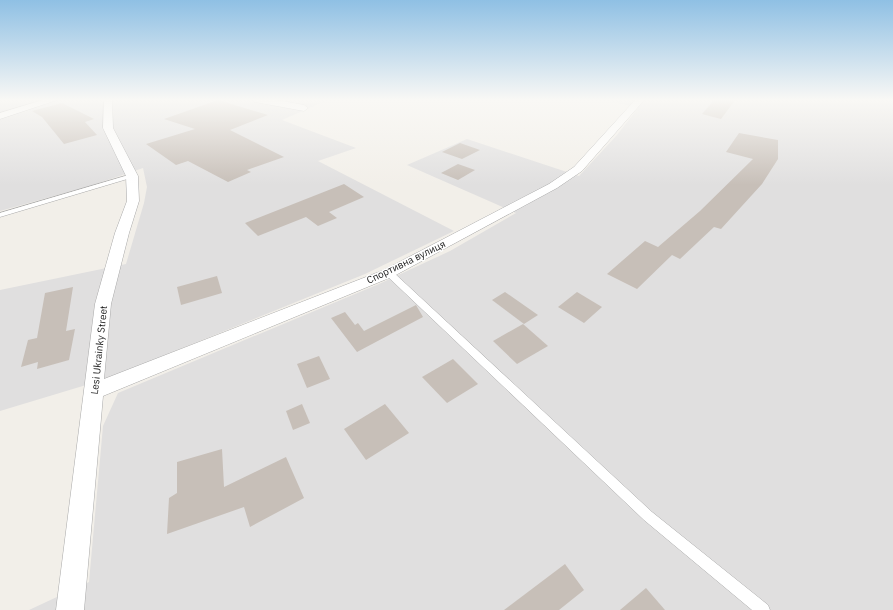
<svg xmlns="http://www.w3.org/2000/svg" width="893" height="610" font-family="'IBM Plex Sans',sans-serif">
<rect width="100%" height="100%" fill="#f2efe9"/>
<!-- residential -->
<g fill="#e0dfdf">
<path d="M0,99H330L282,120L356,148L318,161L454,231L365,274L106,379L0,411V290L126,264L144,203L147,187L143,168L90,186L0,211Z"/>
<path d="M602,99H893V610H29L89,582L103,426L118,393L379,284L450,251L516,213L407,165L467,139L579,176L617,135L638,108Z"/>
</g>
<!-- building -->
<g fill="#c7bfb8">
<path d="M715,99H736L721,119L702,114Z"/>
<path d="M218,100L268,115L230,130L284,157L247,170L251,172L228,182L188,161L176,165L146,144L195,129L164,119Z"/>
<path d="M62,103L94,119L85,122L97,135L64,144L42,117L32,111Z"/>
<path d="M739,133L778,140V159L762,184L721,229L714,227L680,259L672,255L637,289L607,274L645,241L658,247L700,211L753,159L726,152Z"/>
<path d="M460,143L480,150L462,159L442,152Z"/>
<path d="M458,164L475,170L458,180L441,173Z"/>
<path d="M344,184L364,197L329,212L337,218L318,226L306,217L258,236L245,223Z"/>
<path d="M217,276L222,293L181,305L177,287Z"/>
<path d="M73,287L66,331L75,329L69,360L37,369L38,362L21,367L28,340L37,338L45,293Z"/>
<path d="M505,292L538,315L524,324L492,300Z"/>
<path d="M577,292L602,307L584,323L558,307Z"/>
<path d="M416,305L423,317L357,352L331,318L345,312L355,325L358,323L364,331Z"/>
<path d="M523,324L548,346L517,364L493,341Z"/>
<path d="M319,356L330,379L307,388L297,364Z"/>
<path d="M453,359L478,384L447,403L422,377Z"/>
<path d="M302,404L310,423L293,430L286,411Z"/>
<path d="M385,404L409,433L366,460L344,429Z"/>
<path d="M222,449L224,487L286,457L304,498L250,527L244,507L167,534L169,498L177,493V462Z"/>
<path d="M565,564L584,590L559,610H504Z"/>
<path d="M646,588L665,610H620Z"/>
</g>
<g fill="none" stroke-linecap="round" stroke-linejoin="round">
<defs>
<g id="service">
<path d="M132,174L135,176L134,177L0,217V213Z"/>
<path d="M386,271H392L652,512L768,605L770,610H752L644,520L386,275L385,273Z"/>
</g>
<g id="minor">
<path d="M46,99H60L0,119V113Z"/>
<path d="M104,99H112L113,128L138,176L139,201L129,233L111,304L104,379L384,270L549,184L574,167L636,99H645L582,171L557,188L394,276L103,396L84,610H56L95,304L115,233L127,201L126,176L103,128Z"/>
<path d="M251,99H271L304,105L308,108L304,111L255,102Z"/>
</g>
</defs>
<!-- service casing -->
<use href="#service" stroke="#a9a9a9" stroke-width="1"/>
<!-- minor casing -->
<use href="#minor" stroke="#a9a9a9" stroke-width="1"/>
<!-- service -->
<use href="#service" fill="#fff" fill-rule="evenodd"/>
<!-- minor -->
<use href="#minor" fill="#fff" fill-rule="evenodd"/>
</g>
<!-- sky -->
<linearGradient id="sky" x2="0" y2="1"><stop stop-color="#8fc0e4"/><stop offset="0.54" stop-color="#f9f8f5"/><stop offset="1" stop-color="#f9f8f5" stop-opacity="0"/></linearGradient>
<rect width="893" height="185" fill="url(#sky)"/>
<g text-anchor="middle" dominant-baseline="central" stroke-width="3" stroke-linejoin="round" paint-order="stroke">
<!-- street labels -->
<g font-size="10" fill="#222" stroke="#fff">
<text transform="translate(406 262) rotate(-26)">Спортивна вулиця</text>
<text transform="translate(99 350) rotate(-84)">Lesi Ukrainky Street</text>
</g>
</g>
</svg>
